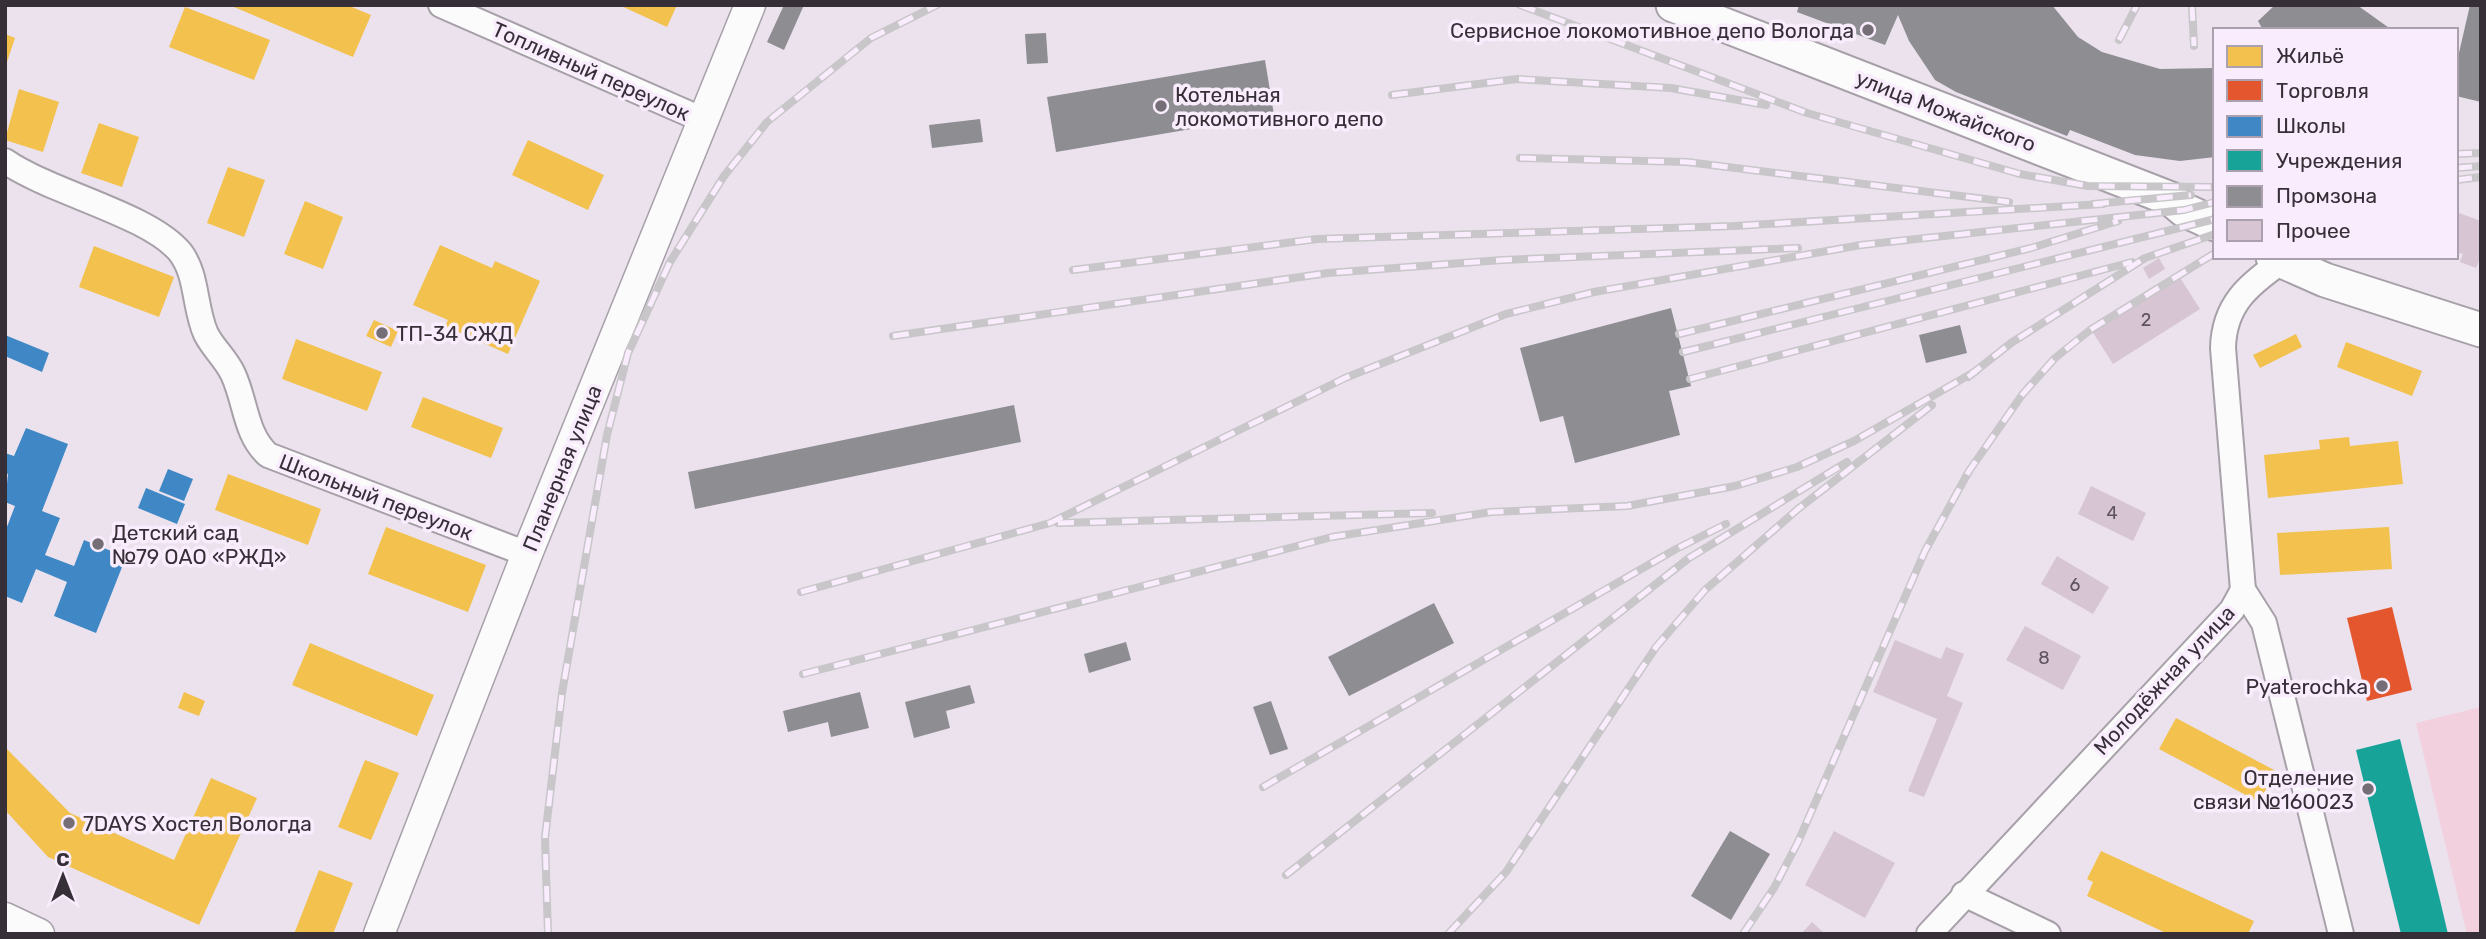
<svg xmlns="http://www.w3.org/2000/svg" width="2486" height="939" font-family="Rubik,sans-serif">
<rect width="100%" height="100%" fill="#ebe2ee"/>
<!-- green -->
<path fill="#f3d0dd" d="M2481,707V934H2467L2416,723Z"/>
<!-- homes -->
<g fill="#f2c14e">
<path d="M229,5H347L371,15L353,57Z"/>
<path d="M619,5H677L667,27Z"/>
<path d="M185,7L270,40L254,80L169,47Z"/>
<path d="M5,34L15,38L6,65H5Z"/>
<path d="M19,89L59,102L43,152L5,140Z"/>
<path d="M99,123L139,137L122,187L81,173Z"/>
<path d="M528,140L604,175L588,210L512,175Z"/>
<path d="M228,167L265,180L244,237L207,223Z"/>
<path d="M305,201L343,217L323,269L284,254Z"/>
<path d="M440,245L492,268L495,261L540,281L508,354L445,326L448,320L413,305Z"/>
<path d="M94,246L174,277L159,317L79,287Z"/>
<path d="M374,320L398,331L391,347L366,336Z"/>
<path d="M2296,334L2302,347L2260,368L2253,355Z"/>
<path d="M296,339L382,372L367,411L282,379Z"/>
<path d="M2346,342L2422,371L2412,396L2337,367Z"/>
<path d="M423,397L503,428L491,458L411,427Z"/>
<path d="M2349,437L2350,446L2398,441L2403,484L2268,498L2264,455L2320,449L2319,440Z"/>
<path d="M228,474L321,509L308,545L215,510Z"/>
<path d="M386,527L486,565L468,612L368,574Z"/>
<path d="M2389,527L2392,569L2280,575L2277,533Z"/>
<path d="M310,643L434,695L417,736L292,685Z"/>
<path d="M184,692L205,701L199,716L178,708Z"/>
<path d="M2176,718L2276,771L2259,802L2159,749Z"/>
<path d="M5,747L70,813L174,860L211,778L257,798L199,925L48,857L5,810Z"/>
<path d="M365,760L399,773L371,840L338,827Z"/>
<path d="M2101,851L2254,921L2248,934H2168L2087,896L2093,882L2087,879Z"/>
<path d="M319,870L353,883L333,934H294Z"/>
</g>
<!-- shops -->
<path fill="#e4572e" d="M2392,607L2412,690L2367,701L2347,618Z"/>
<!-- schools -->
<g fill="#3f88c5">
<path d="M5,335L49,353L42,372L5,356Z"/>
<path d="M26,428L68,444L42,511L60,518L45,555L74,566L84,540L126,557L96,633L54,616L67,582L36,569L22,603L5,596V532L15,506L5,502L8,474L5,473V453L14,456Z"/>
<path d="M168,469L193,479L184,501L159,491Z"/>
<path d="M146,488L185,504L177,524L138,508Z"/>
</g>
<!-- public -->
<path fill="#17a398" d="M2400,739L2439,896L2448,934H2401L2356,750Z"/>
<!-- industry -->
<g fill="#8d8d92">
<path d="M784,5H804L784,50L767,42Z"/>
<path d="M1799,5H2052L2078,37L2102,52L2160,69L2215,68V157L2180,161L2135,155L2070,130L2067,136L1956,92L1935,80L1909,41L1898,15L1885,45L1797,12Z"/>
<path d="M2275,5H2357L2392,30H2263L2258,21Z"/>
<path d="M2470,5H2481V102L2456,96V66Z"/>
<path d="M1046,33L1048,63L1027,64L1025,34Z"/>
<path d="M1265,60L1274,115L1056,152L1047,97Z"/>
<path d="M980,119L983,142L932,148L929,125Z"/>
<path d="M1671,308L1691,386L1669,391L1680,435L1575,463L1563,416L1540,422L1520,348Z"/>
<path d="M1960,325L1967,353L1926,363L1919,335Z"/>
<path d="M1014,405L1021,442L695,509L688,472Z"/>
<path d="M1434,603L1454,643L1349,696L1328,657Z"/>
<path d="M1126,642L1131,660L1089,673L1084,654Z"/>
<path d="M970,685L975,703L946,711L950,728L914,738L905,702Z"/>
<path d="M860,692L869,728L831,737L828,722L788,732L783,711Z"/>
<path d="M1271,701L1288,749L1270,755L1253,707Z"/>
<path d="M1730,831L1770,854L1731,920L1691,896Z"/>
</g>
<!-- building -->
<g fill="#d7c5d3">
<path d="M2456,212L2481,221V256L2476,268L2460,262L2463,254L2456,252Z"/>
<path d="M2159,258L2165,269L2149,279L2143,268Z"/>
<path d="M2179,276L2200,309L2113,364L2092,331Z"/>
<path d="M2091,486L2146,513L2133,541L2078,514Z"/>
<path d="M2057,556L2109,587L2093,614L2041,584Z"/>
<path d="M2025,626L2081,656L2063,690L2006,660Z"/>
<path d="M1895,640L1941,659L1946,647L1964,654L1947,696L1963,703L1924,797L1908,791L1937,719L1873,692Z"/>
<path d="M1834,831L1895,863L1865,918L1805,885Z"/>
<path d="M1812,922L1825,934H1801Z"/>
</g>
<g fill="none" stroke-linecap="round" stroke-linejoin="round">
<defs>
<g id="minor">
<path d="M441,5L701,119"/>
<path d="M5,161C51,193 148,214 180,252C198,275 194,308 206,334C213,348 226,359 233,374C246,402 245,434 268,455L527,554"/>
<path d="M2243,590L2264,623L2341,934"/>
<path d="M1964,894L2048,934"/>
<path d="M1929,934L2232,610L2243,590L2223,348C2224,305 2248,285 2281,262"/>
</g>
<g id="tertiary">
<path d="M5,918L39,934"/>
<path d="M379,934L527,554L750,5"/>
</g>
<g id="secondary">
<path d="M1673,5L2171,199L2184,210L2215,224"/>
<path d="M2273,257L2325,280L2481,330"/>
</g>
</defs>
<!-- minor casing -->
<use href="#minor" stroke="#a7a0a9" stroke-width="28"/>
<!-- tertiary casing -->
<use href="#tertiary" stroke="#a7a0a9" stroke-width="33"/>
<!-- secondary casing -->
<use href="#secondary" stroke="#a7a0a9" stroke-width="37"/>
<!-- minor -->
<use href="#minor" stroke="#fcfbfc" stroke-width="24"/>
<!-- tertiary -->
<use href="#tertiary" stroke="#fcfbfc" stroke-width="30"/>
<!-- secondary -->
<use href="#secondary" stroke="#fcfbfc" stroke-width="33"/>
<defs>
<g id="rail">
<path d="M1520,5L1807,113L2020,174L2088,186L2215,187"/>
<path d="M2192,5L2194,46"/>
<path d="M2119,40L2137,5"/>
<path d="M1392,95L1517,79L1671,88L1766,105"/>
<path d="M2456,154L2481,153"/>
<path d="M1520,158L1687,162L2009,202"/>
<path d="M2456,168L2481,166"/>
<path d="M2456,180L2481,177"/>
<path d="M2093,204L2191,195"/>
<path d="M1073,270L1317,239L1734,226L2103,204"/>
<path d="M1679,334L2031,248L2118,221"/>
<path d="M893,336L1328,273L1502,260L1798,248"/>
<path d="M1683,352L2215,219"/>
<path d="M1968,377L2011,343L2145,258L2215,234"/>
<path d="M1690,379L2132,262"/>
<path d="M1058,523L1432,513"/>
<path d="M801,592L1050,523L1345,378L1506,314L1594,292L1861,245L2184,210L2215,202"/>
<path d="M803,674L1332,537L1491,512L1627,506L1735,486L1797,467L1854,441L1976,371"/>
<path d="M1263,787L1676,549L1726,524"/>
<path d="M1286,875L1689,558L1847,462"/>
<path d="M548,934L545,838L562,693L607,435L628,353L670,262L724,176L767,122L871,38L937,5"/>
<path d="M1448,934L1506,872L1656,647L1705,590L1798,509L1932,405"/>
<path d="M1743,934L1774,888L1798,842L1925,551L1969,471L2022,395L2055,358L2090,330L2215,253"/>
</g>
</defs>
<!-- rail casing -->
<use href="#rail" stroke="#c8c6c9" stroke-width="8"/>
<!-- rail -->
<use href="#rail" stroke="#f9ecfd" stroke-width="5" stroke-dasharray="16" stroke-linecap="butt"/>
</g>
<!-- markers -->
<g fill="#756e77" stroke="#f9ecfd" stroke-width="2.5">
<circle cx="1868" cy="30" r="7"/>
<circle cx="1161" cy="106" r="7"/>
<circle cx="382" cy="333" r="7"/>
<circle cx="98" cy="544" r="7"/>
<circle cx="2382" cy="686" r="7"/>
<circle cx="2368" cy="789" r="7"/>
<circle cx="69" cy="823" r="7"/>
</g>
<g text-anchor="middle" dominant-baseline="central" stroke-width="7" stroke-linejoin="round" paint-order="stroke">
<!-- number labels -->
<g font-size="18" fill="#5e545e">
<text x="2146" y="320">2</text>
<text x="2112" y="513">4</text>
<text x="2075" y="585">6</text>
<text x="2044" y="658">8</text>
</g>
<!-- poi labels -->
<g font-size="21" fill="#362f37" stroke="#f9ecfd" text-anchor="start">
<text x="1854" y="30" text-anchor="end">Сервисное локомотивное депо Вологда</text>
<text x="1175" y="94">Котельная<tspan x="1175" dy="24">локомотивного депо</tspan></text>
<text x="396" y="333">ТП-34 СЖД</text>
<text x="112" y="532">Детский сад<tspan x="112" dy="24">№79 ОАО «РЖД»</tspan></text>
<text x="2368" y="686" text-anchor="end">Pyaterochka</text>
<text x="2354" y="777" text-anchor="end">Отделение<tspan x="2354" dy="24">связи №160023</tspan></text>
<text x="83" y="823">7DAYS Хостел Вологда</text>
</g>
<!-- street labels -->
<g font-size="21" fill="#362f37" stroke="#f9ecfd">
<text transform="translate(591 71) rotate(24)">Топливный переулок</text>
<text transform="translate(1946 111) rotate(21)">улица Можайского</text>
<text transform="translate(562 468) rotate(-68)">Планерная улица</text>
<text transform="translate(376 497) rotate(21)">Школьный переулок</text>
<text transform="translate(2164 680) rotate(-47)">Молодёжная улица</text>
</g>
</g>
<!-- border -->
<rect width="2486" height="939" fill="none" stroke="#362f37" stroke-width="14"/>
<!-- legend -->
<rect x="2213" y="28" width="245" height="231" fill="#f9ecfd" stroke="#aba0ae" stroke-width="2"/>
<rect x="2227" y="46" width="35" height="21" fill="#f2c14e" stroke="#aba0ae" stroke-width="2"/>
<text x="2276" y="63" font-size="21" fill="#362f37">Жильё</text>
<rect x="2227" y="80" width="35" height="21" fill="#e4572e" stroke="#aba0ae" stroke-width="2"/>
<text x="2276" y="98" font-size="21" fill="#362f37">Торговля</text>
<rect x="2227" y="116" width="35" height="21" fill="#3f88c5" stroke="#aba0ae" stroke-width="2"/>
<text x="2276" y="133" font-size="21" fill="#362f37">Школы</text>
<rect x="2227" y="150" width="35" height="21" fill="#17a398" stroke="#aba0ae" stroke-width="2"/>
<text x="2276" y="168" font-size="21" fill="#362f37">Учреждения</text>
<rect x="2227" y="186" width="35" height="21" fill="#8d8d92" stroke="#aba0ae" stroke-width="2"/>
<text x="2276" y="203" font-size="21" fill="#362f37">Промзона</text>
<rect x="2227" y="220" width="35" height="21" fill="#d7c5d3" stroke="#aba0ae" stroke-width="2"/>
<text x="2276" y="238" font-size="21" fill="#362f37">Прочее</text>
<!-- north arrow -->
<g transform="translate(63 876)" stroke="#f9ecfd" stroke-width="5" paint-order="stroke">
<path d="M0-5L12 26L0 18L-12 26Z" fill="#362f37"/>
<text y="-10" font-size="19" font-weight="bold" text-anchor="middle" fill="#362f37">С</text>
</g>
</svg>
